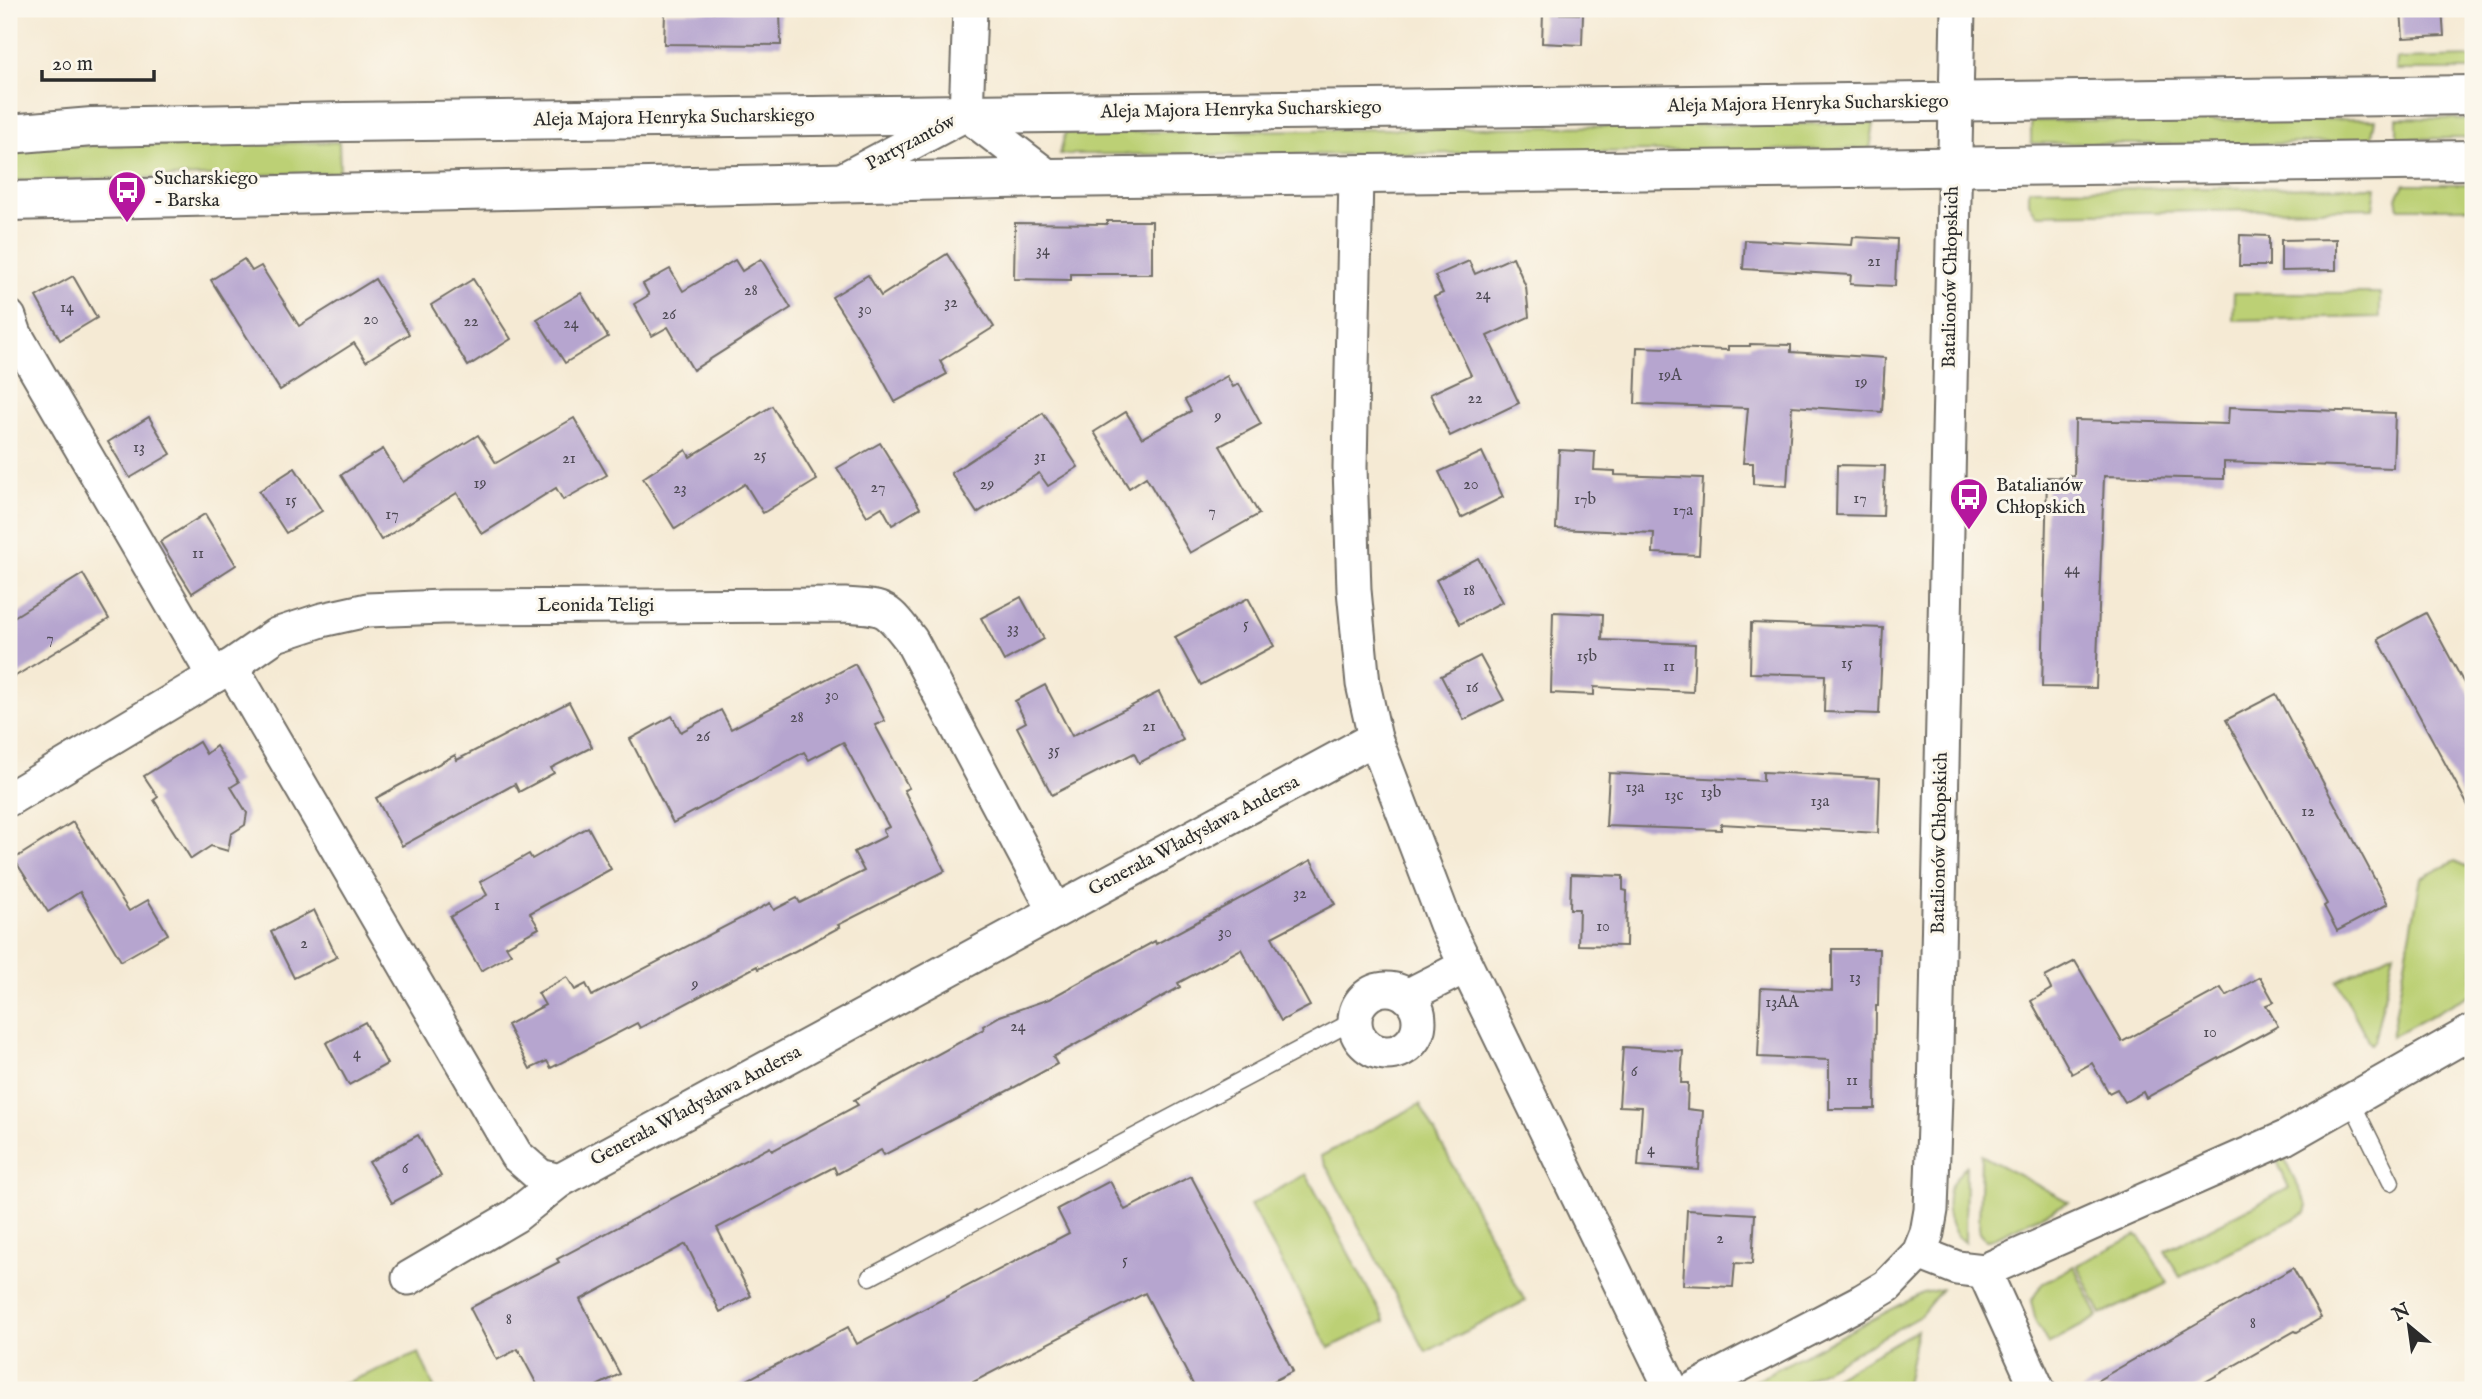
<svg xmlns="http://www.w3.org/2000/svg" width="2482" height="1399" font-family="'IM FELL English',serif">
<rect width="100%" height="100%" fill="#fbf7ec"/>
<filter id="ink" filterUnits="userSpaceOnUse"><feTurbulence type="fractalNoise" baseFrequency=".0143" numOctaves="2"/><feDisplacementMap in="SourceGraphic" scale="14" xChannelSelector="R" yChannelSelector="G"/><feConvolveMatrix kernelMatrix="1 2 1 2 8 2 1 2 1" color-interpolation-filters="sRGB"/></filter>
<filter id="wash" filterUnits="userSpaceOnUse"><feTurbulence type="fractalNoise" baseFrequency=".00686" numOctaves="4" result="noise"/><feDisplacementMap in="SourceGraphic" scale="28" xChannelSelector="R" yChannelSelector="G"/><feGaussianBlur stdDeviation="1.57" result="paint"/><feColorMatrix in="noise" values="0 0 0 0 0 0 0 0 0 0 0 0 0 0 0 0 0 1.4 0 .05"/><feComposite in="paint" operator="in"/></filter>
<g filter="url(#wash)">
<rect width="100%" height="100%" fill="#f5ead4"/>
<!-- green -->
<g fill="#bcd074" stroke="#747e50" stroke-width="2">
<path d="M2473,57V70H2396L2397,59Z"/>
<path d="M2397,118L2473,119V138L2397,139Z"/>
<path d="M2375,119L2371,141L2233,145L2031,143V121Z"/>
<path d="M1874,123L1870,149L1287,155L1060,154L1065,133Z"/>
<path d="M339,142L340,173L9,181V149L58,146Z"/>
<path d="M2404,184H2473V208H2399L2397,198Z"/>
<path d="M2376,187L2373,208L2036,214L2029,203V189Z"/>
<path d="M2234,293H2380V317L2233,320Z"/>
<path d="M2455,861L2473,869V993L2391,1037L2421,878Z"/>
<path d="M2394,952L2374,1042L2370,1044L2337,981Z"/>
<path d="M1420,1104L1525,1301L1426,1352L1321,1156Z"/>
<path d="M2281,1152L2308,1206L2306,1213L2180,1277L2165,1251L2289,1188L2277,1161Z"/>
<path d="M1981,1155L2069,1202L1990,1240H1986L1980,1233L1979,1227Z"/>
<path d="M1966,1166L1965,1243C1949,1232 1945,1208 1949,1190C1952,1181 1960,1173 1966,1166Z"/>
<path d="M1306,1174L1385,1321L1329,1348L1250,1205Z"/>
<path d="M2136,1235L2140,1237L2168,1283L2101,1315L2077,1265Z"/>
<path d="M2074,1266L2098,1317L2048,1344L2036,1322L2031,1301L2042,1284Z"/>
<path d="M1942,1289L1920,1316L1788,1390H1736L1923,1293Z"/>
<path d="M1917,1330L1905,1390H1812Z"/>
<path d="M419,1353L435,1390H328Z"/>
</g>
<g id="blocks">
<!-- building -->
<g fill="#b6a5cf">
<path d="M2401,9H2442L2444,36L2403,38Z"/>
<path d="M780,11L781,45L664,44L665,12Z"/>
<path d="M1543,13L1583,14L1582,45L1542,43Z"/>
<path d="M1107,221H1152V274H1071V280L1014,279L1015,223L1107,224Z"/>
<path d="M2240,235L2269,236V266H2239Z"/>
<path d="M1853,237L1897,239L1895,286L1850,284L1851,275L1743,269L1745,240L1852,245Z"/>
<path d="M2336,239V270L2281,271V240Z"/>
<path d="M947,254L994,327L940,361L947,374L895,402L871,358L832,297L868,275L881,296Z"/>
<path d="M1513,257L1526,287L1529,317L1487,336L1519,403L1450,436L1430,394L1471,375L1434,297L1443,293L1435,276L1469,261L1475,274Z"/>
<path d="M244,259L252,271L261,266L299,326L375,279L409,334L366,361L354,343L280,390L211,280Z"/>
<path d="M761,259L791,308L693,370L668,327L652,336L634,304L649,295L643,284L670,269L683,291L735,260L742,271Z"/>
<path d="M73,276L97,318L60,340L36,297Z"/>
<path d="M473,279L511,339L468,366L431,305Z"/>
<path d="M581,293L608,337L565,363L537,319Z"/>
<path d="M1750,344L1791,345V352L1885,358L1882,412L1792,406L1787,486L1753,484V463H1743L1748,408L1635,404L1637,347L1728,350V346H1750Z"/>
<path d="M1227,376L1233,387L1239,384L1261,424L1220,446L1259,514L1190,553L1146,477L1129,488L1094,432L1126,412L1142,438L1191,411L1185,400Z"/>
<path d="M772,406L817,480L763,513L745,484L675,529L643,478L686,450L690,457Z"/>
<path d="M2229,407L2395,413L2393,468L2224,462V479L2104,476L2096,688L2042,687L2047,477L2068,478V475L2074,476L2075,420L2228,424Z"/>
<path d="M1043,413L1078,467L1048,486L1039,473L977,513L951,473Z"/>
<path d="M149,417L171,454L130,478L108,442Z"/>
<path d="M574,418L607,475L563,500L556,488L482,534L457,493L381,540L341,475L383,449L403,482L478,435L496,463Z"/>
<path d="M880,443L920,508L892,525L882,507L867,516L837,468Z"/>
<path d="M1559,450L1595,452L1594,470L1615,471V475L1703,478L1699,555L1653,553L1654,533L1556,529Z"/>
<path d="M1482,452L1503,497L1461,518L1439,472Z"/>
<path d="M1837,465L1885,466L1883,516L1836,515Z"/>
<path d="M295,468L322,511L286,533L259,491Z"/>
<path d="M205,514L236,565L192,593L160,542Z"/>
<path d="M1478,558L1502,602L1460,624L1436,580Z"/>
<path d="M83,574L109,619L9,680V620Z"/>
<path d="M1021,597L1044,639L1004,661L981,618Z"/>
<path d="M1248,598L1274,646L1201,685L1175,637Z"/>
<path d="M1553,612L1603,614L1602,640L1695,644L1693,692L1594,687V695L1551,693Z"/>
<path d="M2426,613L2473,700V815L2378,639Z"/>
<path d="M1751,623L1883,628L1879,714L1824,712L1825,675L1750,673Z"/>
<path d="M1480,656L1504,700L1464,720L1441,676Z"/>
<path d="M855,664L885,721L875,725L909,788L904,790L945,871L838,925L840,927L795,951L758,969L757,966L640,1028L637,1023L551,1068L547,1061L530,1069L507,1025L545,1005L538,993L567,977L575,990L586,984L592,996L770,903L774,910L797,898L800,903L864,871L854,852L886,836L883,830L889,827L843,742L809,760L804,752L673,823L630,739L672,716L681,732L721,710L731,729Z"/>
<path d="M1045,685L1072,736L1159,692L1183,740L1139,763L1134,753L1052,795L1017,727L1026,722L1015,701Z"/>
<path d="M2276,694L2388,904L2337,931L2324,906L2327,904L2226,720Z"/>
<path d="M569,702L592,747L551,768L554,773L519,792L515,784L402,846L376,798L455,755L457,760Z"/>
<path d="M199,742L206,754L216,746L239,782L231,787L247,813L245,825L231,834L228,851L211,846L191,859L154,800L158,797L144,776Z"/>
<path d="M1763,772L1880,778L1878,833L1721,824V830L1606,826L1609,773L1763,781Z"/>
<path d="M73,822L129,911L148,900L168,934L121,961L80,892L48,912L14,859Z"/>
<path d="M588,827L611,869L530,913L539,928L506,946L511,954L481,971L450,917L487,895L480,882L529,854L532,859Z"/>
<path d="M1311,860L1335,904L1272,937L1310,1006L1281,1021L1241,949L1178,983L1180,987L1053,1057L1057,1064L1015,1087L884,1155L881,1150L837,1174L834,1167L717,1228L751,1296L720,1312L686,1244L580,1300L620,1374L589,1390H540L518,1349L497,1360L470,1308L559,1262L557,1259L770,1147L772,1151L858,1105L854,1100L984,1029L983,1026L1000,1016L1049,999L1155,941L1156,944Z"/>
<path d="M1571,874L1623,876V890L1627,891L1626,946L1578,945L1579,909H1570Z"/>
<path d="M314,910L337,957L294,978L271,932Z"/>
<path d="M1832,949H1879L1878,1006H1876L1875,1109H1829V1060L1758,1057L1761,988L1832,991Z"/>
<path d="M2075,961L2122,1042L2221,988L2226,996L2260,977L2274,1002L2266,1005L2278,1026L2146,1098L2143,1092L2125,1102L2117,1089L2109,1093L2092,1063L2072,1074L2031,1001L2051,989L2045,977Z"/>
<path d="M365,1022L387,1064L349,1085L326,1043Z"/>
<path d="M1623,1047L1683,1051L1681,1083H1688L1687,1109L1703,1111L1699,1170L1638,1166L1642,1107L1619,1106Z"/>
<path d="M418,1135L441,1176L392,1203L369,1162Z"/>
<path d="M1191,1176L1293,1371L1256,1390H1196L1145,1293L958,1390H728L848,1327L857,1344L1069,1233L1057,1209L1110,1181L1125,1210Z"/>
<path d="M1687,1210L1755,1214L1752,1264L1735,1263L1733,1287L1683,1285Z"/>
<path d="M2293,1268L2321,1318L2297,1332L2295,1331L2191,1390H2081Z"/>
</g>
</g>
</g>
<g filter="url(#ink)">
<use href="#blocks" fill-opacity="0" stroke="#726e66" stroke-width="2"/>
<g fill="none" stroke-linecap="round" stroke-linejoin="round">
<defs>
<g id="service">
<path d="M2351,1101L2391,1182"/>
<path d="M870,1277L1355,1020"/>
</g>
<g id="minor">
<path d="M966,114L1050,178"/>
<path d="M966,114L970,9"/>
<path d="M1356,175L1350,467L1354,590L1363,684L1375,738L1446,924L1672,1390"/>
<path d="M838,182L966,114"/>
<path d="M9,317L15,334L214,676"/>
<path d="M231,666L516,1155L540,1176L559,1181L1375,738"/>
<path d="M9,799L231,666L276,635L322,620L367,610L443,607L845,605C886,608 885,606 911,640L1055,911"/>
<circle cx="1387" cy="1021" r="32"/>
<path d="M1407,996L1466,966"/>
<path d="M1919,1253L1957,1268L1984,1271L2285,1138L2473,1031"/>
<path d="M1984,1271L2038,1390"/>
<path d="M409,1278L515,1216L559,1181"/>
<path d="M1692,1390L1862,1301L1887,1286L1919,1253L1927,1233L1931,1210L1935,1096L1958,9"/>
</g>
<g id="tertiary">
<path d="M9,134L92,127L346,122L2473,95"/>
<path d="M9,201L1050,178L2473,160"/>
</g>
</defs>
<!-- service casing -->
<use href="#service" stroke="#726e66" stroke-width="19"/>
<!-- minor casing -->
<use href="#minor" stroke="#726e66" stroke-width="37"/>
<!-- tertiary casing -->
<use href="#tertiary" stroke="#726e66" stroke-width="42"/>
<!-- service -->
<use href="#service" stroke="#fff" stroke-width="16"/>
<!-- minor -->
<use href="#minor" stroke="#fff" stroke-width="33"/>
<!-- tertiary -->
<use href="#tertiary" stroke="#fff" stroke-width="38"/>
</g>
</g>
<!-- icons -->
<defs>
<symbol id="bus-pin" viewBox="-11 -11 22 30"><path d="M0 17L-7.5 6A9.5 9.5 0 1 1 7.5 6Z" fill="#b5179e" stroke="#fbf7ec"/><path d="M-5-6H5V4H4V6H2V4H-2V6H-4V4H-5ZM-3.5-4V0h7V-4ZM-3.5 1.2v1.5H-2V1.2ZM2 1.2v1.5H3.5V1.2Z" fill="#fff"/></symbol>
</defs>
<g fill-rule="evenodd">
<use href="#bus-pin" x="105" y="168" width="44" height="60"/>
<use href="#bus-pin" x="1947" y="475" width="44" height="60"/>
</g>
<g text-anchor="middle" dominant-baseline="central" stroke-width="6" stroke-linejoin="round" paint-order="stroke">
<!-- number labels -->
<g font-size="16" fill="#4e4a54">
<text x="1043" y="251">34</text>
<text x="1874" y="262">21</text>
<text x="751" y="291">28</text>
<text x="1483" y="295">24</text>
<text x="951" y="303">32</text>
<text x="67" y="308">14</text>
<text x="865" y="310">30</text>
<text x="669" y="315">26</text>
<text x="371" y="320">20</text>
<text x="471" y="322">22</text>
<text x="571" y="324">24</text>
<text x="1670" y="376">19A</text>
<text x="1861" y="383">19</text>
<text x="1475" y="399">22</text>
<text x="1218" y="417">9</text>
<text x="139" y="448">13</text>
<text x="760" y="456">25</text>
<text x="1040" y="457">31</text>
<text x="569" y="459">21</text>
<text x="480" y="484">19</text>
<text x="987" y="485">29</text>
<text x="1471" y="485">20</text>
<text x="878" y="488">27</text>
<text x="680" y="489">23</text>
<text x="1860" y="499">17</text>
<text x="1585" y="500">17b</text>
<text x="291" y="501">15</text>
<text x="1683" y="511">17a</text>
<text x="1212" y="512">7</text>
<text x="392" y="515">17</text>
<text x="198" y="554">11</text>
<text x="2072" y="570">44</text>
<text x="1469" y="591">18</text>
<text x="1246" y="625">5</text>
<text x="1013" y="629">33</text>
<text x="50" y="639">7</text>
<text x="1587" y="657">15b</text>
<text x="1847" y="664">15</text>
<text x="1669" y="667">11</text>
<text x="1472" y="688">16</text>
<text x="832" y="696">30</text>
<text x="797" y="718">28</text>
<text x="1149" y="727">21</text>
<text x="703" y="737">26</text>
<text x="1054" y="751">35</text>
<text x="1635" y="788">13a</text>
<text x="1711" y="793">13b</text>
<text x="1674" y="796">13c</text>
<text x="1820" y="802">13a</text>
<text x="2308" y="812">12</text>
<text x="1300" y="894">32</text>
<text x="497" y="906">1</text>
<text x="1603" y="927">10</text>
<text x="1225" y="933">30</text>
<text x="304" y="944">2</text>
<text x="1855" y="978">13</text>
<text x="695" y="985">9</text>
<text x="1782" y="1003">13AA</text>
<text x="1018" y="1027">24</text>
<text x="2210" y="1033">10</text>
<text x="357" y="1054">4</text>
<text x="1634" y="1072">6</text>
<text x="1852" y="1081">11</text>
<text x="1651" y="1150">4</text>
<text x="405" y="1169">6</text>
<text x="1720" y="1239">2</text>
<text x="1125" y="1261">5</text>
<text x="509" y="1320">8</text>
<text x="2253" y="1324">8</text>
</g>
<!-- street labels -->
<g font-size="19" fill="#2b2b2b" stroke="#fbf7ec">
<text transform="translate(1808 104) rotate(-1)">Aleja Majora Henryka Sucharskiego</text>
<text transform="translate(1241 110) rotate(-1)">Aleja Majora Henryka Sucharskiego</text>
<text transform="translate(674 118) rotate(-1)">Aleja Majora Henryka Sucharskiego</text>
<text transform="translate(911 143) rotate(-28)">Partyzantów</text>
<text transform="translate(1951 277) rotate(-89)">Batalionów Chłopskich</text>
<text x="596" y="606">Leonida Teligi</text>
<text transform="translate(1194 836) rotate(-28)">Generała Władysława Andersa</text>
<text transform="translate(1940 843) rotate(-89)">Batalionów Chłopskich</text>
<text transform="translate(696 1106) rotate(-28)">Generała Władysława Andersa</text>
</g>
<!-- poi labels -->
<g font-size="19" fill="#2b2b2b" stroke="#fbf7ec" text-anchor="start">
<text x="154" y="179">Sucharskiego<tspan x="154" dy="22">- Barska</tspan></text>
<text x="1996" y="486">Batalianów<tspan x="1996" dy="22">Chłopskich</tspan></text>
</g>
</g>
<!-- margin -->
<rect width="2482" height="1399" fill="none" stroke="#fbf7ec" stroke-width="35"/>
<!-- north arrow -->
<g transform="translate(2409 1326) rotate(331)" stroke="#fbf7ec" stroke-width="5" paint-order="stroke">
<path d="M0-5L12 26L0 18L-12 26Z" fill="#2b2b2b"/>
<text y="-10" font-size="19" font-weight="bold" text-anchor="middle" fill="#2b2b2b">N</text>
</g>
<!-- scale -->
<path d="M42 70v10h112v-10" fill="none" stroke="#2b2b2b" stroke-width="3.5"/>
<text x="52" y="70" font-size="21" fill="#2b2b2b" stroke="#fbf7ec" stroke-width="5" paint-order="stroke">20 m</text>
</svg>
